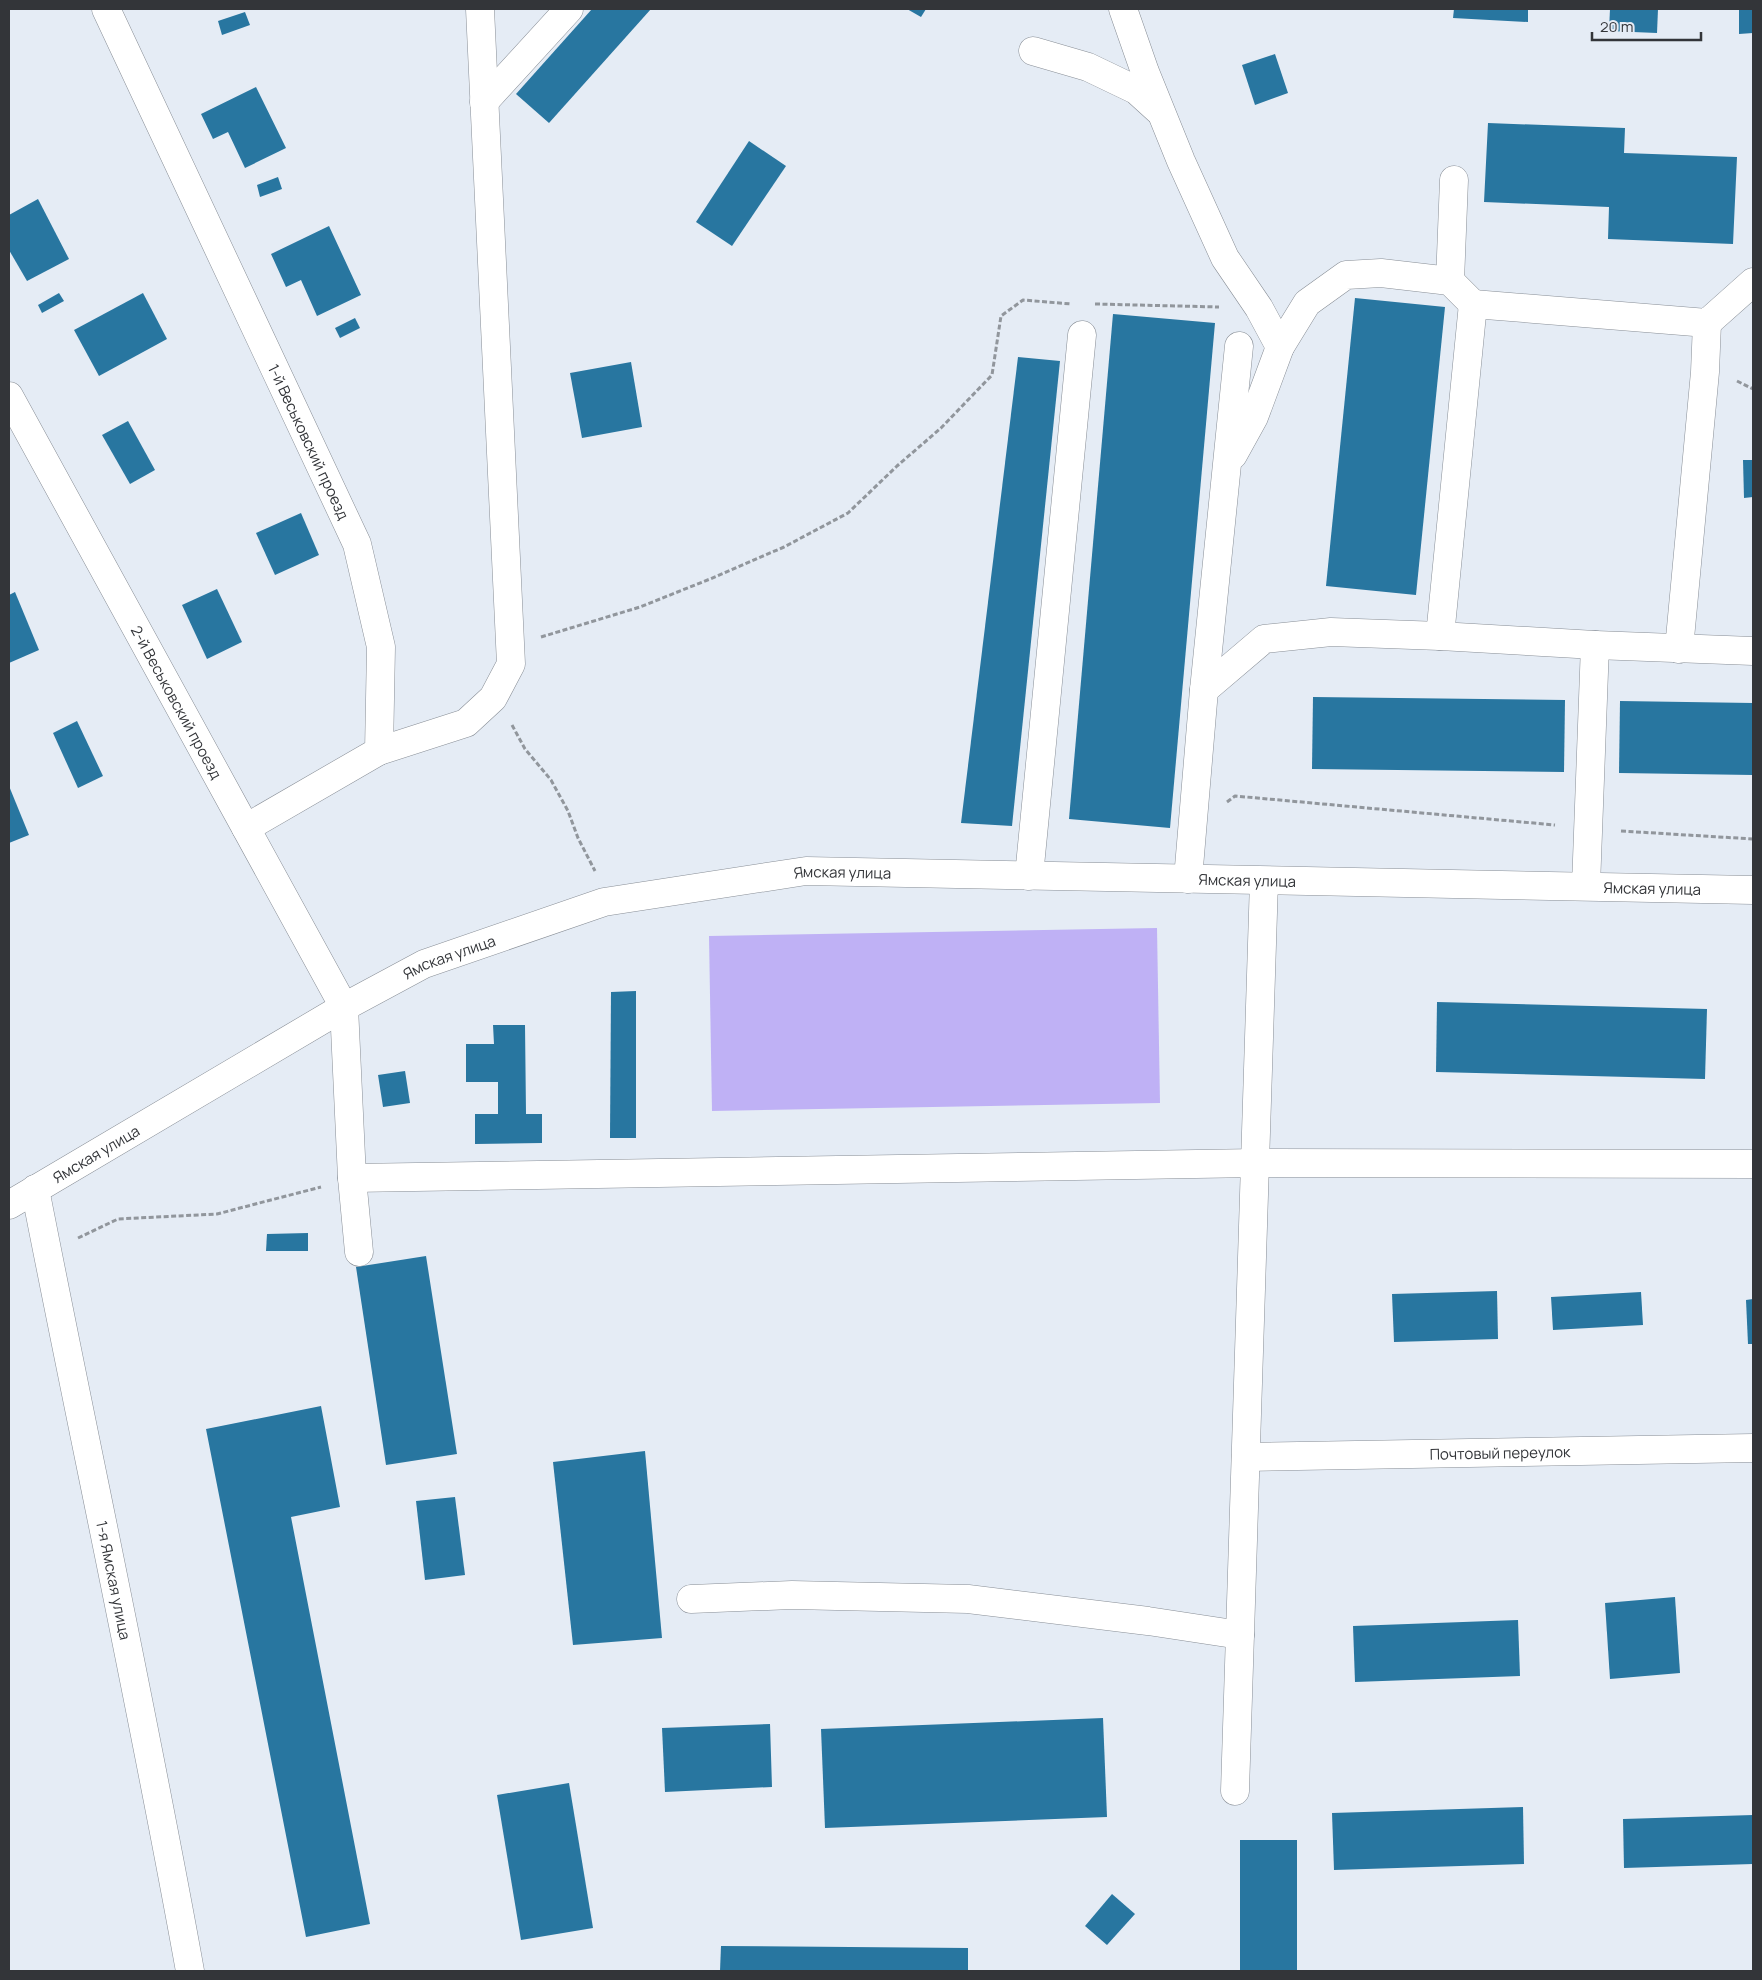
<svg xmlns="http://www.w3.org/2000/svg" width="1762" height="1980" font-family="Manrope,sans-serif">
<rect width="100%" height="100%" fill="#e5ecf5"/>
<!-- green -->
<path fill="#bfb1f5" d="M1157,928L1160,1103L712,1111L709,936Z"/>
<!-- building -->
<g fill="#2876a0">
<path d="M592,9H651L549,123L516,94Z"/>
<path d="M907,9H926L921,17Z"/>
<path d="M1454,9H1528V22L1453,18Z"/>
<path d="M1610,9H1658L1657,33L1609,31Z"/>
<path d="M1739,9H1753V33L1739,34Z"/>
<path d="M245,12L250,25L222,35L218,21Z"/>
<path d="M1275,54L1288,93L1255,105L1242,65Z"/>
<path d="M256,87L286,148L245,168L228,132L213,139L201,114Z"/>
<path d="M1488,123L1625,128L1624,153L1737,157L1733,244L1608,239L1609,207L1484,202Z"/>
<path d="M749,141L786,166L732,246L696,222Z"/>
<path d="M278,177L282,189L260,197L257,185Z"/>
<path d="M38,199L69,259L27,281L9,250V215Z"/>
<path d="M329,226L361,295L317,316L301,280L286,287L271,254Z"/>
<path d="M59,293L64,301L42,313L38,305Z"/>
<path d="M143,293L167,339L99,376L74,330Z"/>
<path d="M1355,298L1445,307L1416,595L1326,586Z"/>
<path d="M1113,314L1215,323L1170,828L1069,819Z"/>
<path d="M355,318L360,328L340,338L335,328Z"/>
<path d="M1018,357L1060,361L1012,826L961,823Z"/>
<path d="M631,362L642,427L582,438L570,373Z"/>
<path d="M128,421L155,470L130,484L102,435Z"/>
<path d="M1743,460H1753V497L1744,498Z"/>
<path d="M301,513L319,555L275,575L256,533Z"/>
<path d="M217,589L242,642L207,659L182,605Z"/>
<path d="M15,592L39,650L9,663V595Z"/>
<path d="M1313,697L1565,700L1564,772L1312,769Z"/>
<path d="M1620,701L1753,703V775L1619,773Z"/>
<path d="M77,721L103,776L78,788L53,733Z"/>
<path d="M9,786L29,835L9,843Z"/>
<path d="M636,991V1138H610L611,992Z"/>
<path d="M1437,1002L1707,1009L1705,1079L1436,1072Z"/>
<path d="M493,1025H525L526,1114H542V1143L475,1144V1114H498V1082H466V1044H494Z"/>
<path d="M405,1071L410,1103L383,1107L378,1075Z"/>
<path d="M308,1233V1251H266L267,1234Z"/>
<path d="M426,1256L457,1454L386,1465L356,1267Z"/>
<path d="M1497,1291L1498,1339L1394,1342L1392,1294Z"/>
<path d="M1641,1292L1643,1325L1553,1330L1551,1297Z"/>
<path d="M1753,1299V1344H1748L1746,1300Z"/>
<path d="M321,1406L340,1507L291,1517L370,1924L306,1937L206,1429Z"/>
<path d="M645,1451L662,1638L573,1645L553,1462Z"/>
<path d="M455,1497L465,1575L425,1580L416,1501Z"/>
<path d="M1675,1597L1680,1673L1610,1679L1605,1603Z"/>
<path d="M1518,1620L1520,1676L1355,1682L1353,1626Z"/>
<path d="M1103,1718L1107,1817L825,1828L821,1729Z"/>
<path d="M770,1724L772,1787L665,1792L662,1728Z"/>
<path d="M569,1783L593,1928L521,1940L497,1795Z"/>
<path d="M1523,1807L1524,1864L1334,1870L1332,1813Z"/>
<path d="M1753,1815V1864L1624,1868L1623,1819Z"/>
<rect x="1240" y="1840" width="57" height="131"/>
<path d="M1112,1894L1135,1914L1107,1945L1085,1926Z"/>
<path d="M721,1946L968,1948V1971H720Z"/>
</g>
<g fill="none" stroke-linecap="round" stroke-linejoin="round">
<defs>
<g id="minor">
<path id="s1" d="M106,9L357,544L381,647L379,751L246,828"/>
<path d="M1123,9L1145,72L1181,161L1225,258L1259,308L1280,347"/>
<path d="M1033,51L1088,67L1136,90L1158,110"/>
<path d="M484,102L569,9"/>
<path d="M1450,281L1454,180"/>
<path id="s2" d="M9,396L344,1007L352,1178L359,1252"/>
<path d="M1233,455L1254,417L1280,347L1307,303L1346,275L1381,273L1450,281L1473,304"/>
<path d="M1440,636L1473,304L1707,323L1753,282"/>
<path d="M1679,649L1705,372L1707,323"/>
<path d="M1204,690L1264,639L1331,632L1440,636L1595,645L1753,651"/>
<path d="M379,751L466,723L493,698L511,664L480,9"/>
<path d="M1029,876L1082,335"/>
<path d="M1188,879L1204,690L1239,346"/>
<path d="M1586,886L1595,645"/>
<path d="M352,1178L1256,1163L1753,1164"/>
<path id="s3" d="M35,1189C86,1450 143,1710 190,1971"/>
<path id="s4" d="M9,1205L344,1007L424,964L604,902L806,871L1753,890"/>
<path id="s5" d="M1246,1457L1753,1448"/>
<path d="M691,1599L792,1595L968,1599L1148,1621L1240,1635"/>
<path d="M1235,1791L1264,881"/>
</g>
</defs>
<!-- minor casing -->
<use href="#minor" stroke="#888e96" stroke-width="29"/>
<!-- path -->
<g stroke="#91969c" stroke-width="3" stroke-dasharray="5 2.5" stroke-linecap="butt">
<path d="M1095,304L1219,307"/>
<path d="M1737,381L1753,389"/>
<path d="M541,637L640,607L710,579L784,547L848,513L897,466L941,428L992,375L1001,316L1023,300L1071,304"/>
<path d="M512,725L525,749L551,780L568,811L578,838L595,871"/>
<path d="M1227,802L1235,796L1555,825"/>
<path d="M1621,831L1753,839"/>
<path d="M78,1238L118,1219L217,1214L321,1187"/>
</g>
<!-- minor -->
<use href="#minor" stroke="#fff" stroke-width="28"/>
</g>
<g text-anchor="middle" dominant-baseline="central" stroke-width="5" stroke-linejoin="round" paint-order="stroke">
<!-- street labels -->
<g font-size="15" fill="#333539" stroke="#e5ecf5">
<text stroke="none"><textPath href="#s1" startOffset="478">1-й Веськовский проезд</textPath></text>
<text stroke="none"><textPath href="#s2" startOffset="349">2-й Веськовский проезд</textPath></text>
<text stroke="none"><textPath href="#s4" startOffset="911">Ямская улица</textPath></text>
<text stroke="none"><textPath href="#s4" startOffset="1316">Ямская улица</textPath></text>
<text stroke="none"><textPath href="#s4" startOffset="1721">Ямская улица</textPath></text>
<text stroke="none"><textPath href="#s4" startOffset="506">Ямская улица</textPath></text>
<text stroke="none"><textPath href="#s4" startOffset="101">Ямская улица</textPath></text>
<text stroke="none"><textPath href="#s5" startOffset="254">Почтовый переулок</textPath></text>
<text stroke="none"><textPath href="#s3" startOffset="399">1-я Ямская улица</textPath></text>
</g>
</g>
<!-- border -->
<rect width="1762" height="1980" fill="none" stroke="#333539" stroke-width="20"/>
<!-- scale -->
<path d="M1592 32v8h109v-8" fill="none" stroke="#333539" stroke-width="2.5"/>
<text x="1600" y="32" font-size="15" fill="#333539" stroke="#e5ecf5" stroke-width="4" paint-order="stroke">20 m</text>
</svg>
